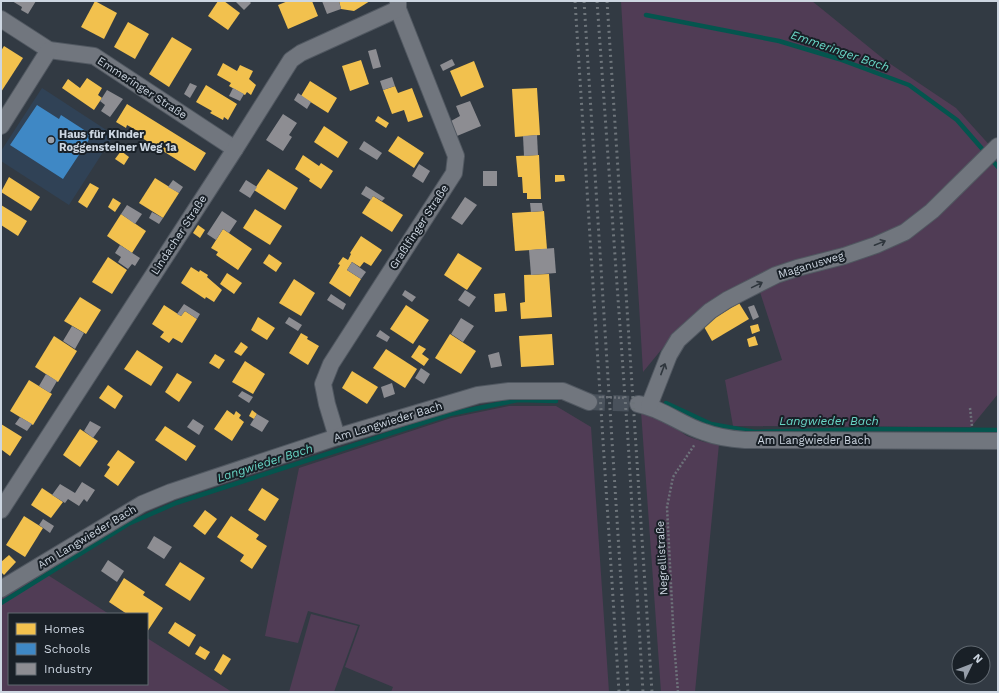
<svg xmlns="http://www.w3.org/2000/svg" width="999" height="693" font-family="'Work Sans',sans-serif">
<rect width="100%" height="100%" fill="#323a43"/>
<!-- built -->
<path fill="#304256" d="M42,88L114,135L69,205L1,161V151Z"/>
<!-- green -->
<g fill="#503c55">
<path d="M621,1H812L886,61L956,108L993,149L918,219L707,307L666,344L643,372Z"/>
<path d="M998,151V394L971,427L733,426L725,380L782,360L759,289L868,252Z"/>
<path d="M509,406H556L591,427L609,692H391L393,687L345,667L360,625L308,611L298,643L265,636L299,468L451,418Z"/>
<path d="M641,411H649L687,436L704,442L719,444L695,692H661Z"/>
<path d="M43,572L109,614H9V684H147V638L232,692H1V597Z"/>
<path d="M311,614L358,626L334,692H289Z"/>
</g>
<!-- homes -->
<g fill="#f2c14e">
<path d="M95,1L117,13L104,39L81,27Z"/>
<path d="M218,1H224L240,13L228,30L208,16Z"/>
<path d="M288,1H312L318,16L288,29L278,5Z"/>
<path d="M339,1H370L354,11L341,9Z"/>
<path d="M128,22L149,34L135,59L114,47Z"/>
<path d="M172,37L192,49L169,87L149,74Z"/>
<path d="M4,46L23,58L1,92V51Z"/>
<path d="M361,60L369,84L350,91L342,66Z"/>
<path d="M474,61L484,87L461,97L450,71Z"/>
<path d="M223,63L237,71L240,65L253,71L249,79L256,85L251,95L247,92L245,95L229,86L231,83L217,75Z"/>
<path d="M87,78L102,88L98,95L102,98L94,110L62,88L68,79L80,88Z"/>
<path d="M310,81L337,98L328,113L301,96Z"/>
<path d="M206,85L237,104L228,120L224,117L223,120L210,113L212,111L196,102Z"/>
<path d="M395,86L398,93L412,88L423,117L408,122L404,110L392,114L383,90Z"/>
<path d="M537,88L540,135L515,137L512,89Z"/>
<path d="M127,104L206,153L195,171L134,133L136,130L127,125L126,128L116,122Z"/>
<path d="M378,116L389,123L386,128L375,121Z"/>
<path d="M324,126L348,142L338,158L314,142Z"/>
<path d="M398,136L424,153L414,168L388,151Z"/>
<path d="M121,151L129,157L124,165L115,159Z"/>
<path d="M303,155L319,166L321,163L333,171L321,189L309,181L310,179L295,169Z"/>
<path d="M539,155L541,199H527V193H523L522,177H518L516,156Z"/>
<path d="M268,169L298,188L285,210L254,190Z"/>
<path d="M555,175H564L565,181L555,182Z"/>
<path d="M9,177L40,197L31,211L1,192Z"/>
<path d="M155,178L179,193L163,218L139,203Z"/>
<path d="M90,183L99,188L87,208L78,202Z"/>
<path d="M373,196L403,215L392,232L362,213Z"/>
<path d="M113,198L121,203L115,212L108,207Z"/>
<path d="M1,205L27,221L18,236L1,225Z"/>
<path d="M255,209L282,226L270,245L243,228Z"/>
<path d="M544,211L547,249L515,251L512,213Z"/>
<path d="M121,214L146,231L132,253L107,236Z"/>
<path d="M198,225L205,230L200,238L193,233Z"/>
<path d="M223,229L252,249L238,270L216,255L218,252L211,248Z"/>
<path d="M361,236L382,250L371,266L364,262L360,267L352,262L347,270L361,279L350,297L329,283L340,265L338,264L343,257L348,260L351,254L350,253Z"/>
<path d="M458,253L482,268L467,290L444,275Z"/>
<path d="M269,254L282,263L276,272L263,263Z"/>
<path d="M108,257L127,270L112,294L92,282Z"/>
<path d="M191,267L199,272L200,270L208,275L207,277L222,290L214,302L206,297L205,299L181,283Z"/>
<path d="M227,273L242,283L234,294L220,284Z"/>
<path d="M549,274L552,317L521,319L520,303L525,302L524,275Z"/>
<path d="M294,279L315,293L301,316L279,303Z"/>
<path d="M505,293L507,311L495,312L494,294Z"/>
<path d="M80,297L101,310L86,334L64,321Z"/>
<path d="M739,303L749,319L712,341L703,325Z"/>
<path d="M164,305L181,316L185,311L197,319L182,343L173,338L169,343L160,337L164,332L152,324Z"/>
<path d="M406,305L429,320L413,344L390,329Z"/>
<path d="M258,317L275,328L267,340L251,330Z"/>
<path d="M758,324L760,331L752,334L750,326Z"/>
<path d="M301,333L308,337L307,339L319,346L308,365L289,353Z"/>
<path d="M450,334L476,351L461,374L435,358Z"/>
<path d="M552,334L554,365L521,367L519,336Z"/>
<path d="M54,336L77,351L58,382L35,367Z"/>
<path d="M755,336L758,345L749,347L747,339Z"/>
<path d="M241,342L248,347L241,356L234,352Z"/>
<path d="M419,345L426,349L422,354L429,359L424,366L411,357Z"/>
<path d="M386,349L417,369L405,388L373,368Z"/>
<path d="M137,350L163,367L151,386L124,369Z"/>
<path d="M215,354L225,360L219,369L209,363Z"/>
<path d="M245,361L265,374L253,394L232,382Z"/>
<path d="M352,371L378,387L367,404L342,388Z"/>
<path d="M177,373L192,382L179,402L165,392Z"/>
<path d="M29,380L52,394L33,425L10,411Z"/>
<path d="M108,385L123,396L115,409L99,398Z"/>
<path d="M227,410L234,415L236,411L241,415L239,418L244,422L232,441L214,429Z"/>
<path d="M252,410L257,414L254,419L249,416Z"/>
<path d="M1,424L22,437L10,456L2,450L1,453Z"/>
<path d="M165,426L196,446L186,461L155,440Z"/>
<path d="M80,429L98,441L80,467L63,455Z"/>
<path d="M118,450L135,462L118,486L104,476L110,467L107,465Z"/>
<path d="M42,488L63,502L51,518L31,505Z"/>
<path d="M262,488L279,499L265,521L248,510Z"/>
<path d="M205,510L217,519L205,535L193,526Z"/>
<path d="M24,516L43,528L25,557L6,545Z"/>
<path d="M231,516L259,535L256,539L267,546L252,569L240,561L244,555L217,537Z"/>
<path d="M9,555L16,562L4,575L1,572V562Z"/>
<path d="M180,562L205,578L190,601L165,585Z"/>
<path d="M124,578L145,592L143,595L163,608L147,632V614H127L109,602Z"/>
<path d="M175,622L196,635L189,647L168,633Z"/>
<path d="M200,646L210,652L205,660L195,654Z"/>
<path d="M223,654L231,659L221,675L214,670Z"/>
</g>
<!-- schools -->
<path fill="#3f88c5" d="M37,105L59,119L61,115L92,135L63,179L10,145Z"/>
<!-- industry -->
<g fill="#8d8d92">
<path d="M12,1H36L28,14L21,10L22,7Z"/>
<path d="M235,1H249L251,3L244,10Z"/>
<path d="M322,1H339L341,9L327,14Z"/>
<path d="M376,49L381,67L373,69L368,51Z"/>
<path d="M452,59L455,65L443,71L440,65Z"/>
<path d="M392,77L395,86L383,90L380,81Z"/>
<path d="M190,83L197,86L190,98L184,94Z"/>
<path d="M233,88L244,94L240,101L229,96Z"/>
<path d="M107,90L123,99L110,117L101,111L105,105L100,101Z"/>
<path d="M298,93L311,102L307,109L294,100Z"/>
<path d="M470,101L481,126L457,136L451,121L460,116L456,106Z"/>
<path d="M283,114L297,123L289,135L292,137L283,151L266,140Z"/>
<path d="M537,135L538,155L524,156L523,136Z"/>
<path d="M364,141L382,153L377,160L359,149Z"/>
<path d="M419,164L430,171L423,183L412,176Z"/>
<rect x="483" y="171" width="14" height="15"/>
<path d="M173,180L183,187L179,193L168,187Z"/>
<path d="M246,180L257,187L250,198L239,191Z"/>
<path d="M366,186L385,198L382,201L373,196L371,200L361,194Z"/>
<path d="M465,197L477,205L462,225L451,218Z"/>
<path d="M530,203H542L543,211L531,212Z"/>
<path d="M127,205L142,214L135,224L121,214Z"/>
<path d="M222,211L237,221L229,233L223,229L216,240L207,234Z"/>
<path d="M152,212L163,218L159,224L149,218Z"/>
<path d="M120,245L140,258L135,266L132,264L128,269L118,262L121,257L115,253Z"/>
<path d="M554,248L556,273L531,275L529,250Z"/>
<path d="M352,262L366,272L361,279L347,270Z"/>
<path d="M405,290L416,297L412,302L402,295Z"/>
<path d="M465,290L476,297L469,307L458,300Z"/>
<path d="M331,294L346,304L343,310L327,300Z"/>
<path d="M184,304L200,314L197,319L185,311L181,316L177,314Z"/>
<path d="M754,305L759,317L753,320L748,307Z"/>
<path d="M289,317L302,325L298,331L285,323Z"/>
<path d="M461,318L474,326L463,342L451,334Z"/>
<path d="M72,326L84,333L75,349L63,341Z"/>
<path d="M380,330L390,337L387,342L376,336Z"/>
<path d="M499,352L502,366L491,368L488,355Z"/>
<path d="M421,368L430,374L424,384L415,378Z"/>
<path d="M46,374L57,381L50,393L39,386Z"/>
<path d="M392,383L395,394L384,398L381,387Z"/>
<path d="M242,391L253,397L249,403L238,396Z"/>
<path d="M257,414L269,421L262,432L250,425Z"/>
<path d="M20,417L32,424L27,431L15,424Z"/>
<path d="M193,419L204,426L199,435L187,427Z"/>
<path d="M90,421L101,427L93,438L84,431Z"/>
<path d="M82,482L95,490L87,502L84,499L79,506L68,499L65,503L52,495L60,484L75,493Z"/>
<path d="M43,519L54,526L50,533L39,525Z"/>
<path d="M154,536L172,547L164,559L147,548Z"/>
<path d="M108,560L124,571L117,582L101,571Z"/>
</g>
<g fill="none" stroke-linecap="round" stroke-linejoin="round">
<!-- stream -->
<g stroke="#04554e" stroke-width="4.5">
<path d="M646,15L779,41L839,59L909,85L957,120L998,167"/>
<path d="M666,403L711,424L755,432L882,429L998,430"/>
<path d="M1,603L128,524L176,503L450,414L518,400L556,401"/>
</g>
<!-- minor-tunnel -->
<path stroke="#49515b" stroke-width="16" stroke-dasharray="16 8" stroke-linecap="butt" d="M589,402L638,404"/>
<defs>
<g id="minor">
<path d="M1,19L49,50L94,56L235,149"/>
<path d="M1,126L49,50"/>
<path d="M638,404C662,408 681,425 704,432C717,437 731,439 745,440L998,441"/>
<path d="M649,406L669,355L678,340L710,311L727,300L776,275L797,268L844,256L876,245L905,232L932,211L998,146"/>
<path d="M337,437L327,404L323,384L331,364L454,173L456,156L398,9V1"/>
<path d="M1,510L235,149L291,60L301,53L398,9"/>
<path d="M1,589L142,504L171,492L337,437L478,395L509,391H563L589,402"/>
</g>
</defs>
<!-- minor casing -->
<use href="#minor" stroke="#515861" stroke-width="18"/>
<!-- path -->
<g stroke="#6d727a" stroke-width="2.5" stroke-dasharray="2 2" stroke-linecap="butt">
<path d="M602,397L625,398"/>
<path d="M970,408L972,426"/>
<path d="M678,692L674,643L667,507L673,477L695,444"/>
</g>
<!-- minor -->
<use href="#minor" stroke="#71767e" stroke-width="16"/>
<!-- rail -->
<g stroke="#6e757b" stroke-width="3" stroke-dasharray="2 4" stroke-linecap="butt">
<path d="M575,1L619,692"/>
<path d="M584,1L628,692"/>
<path d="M597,1L628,440L643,692"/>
<path d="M607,1L652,692"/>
</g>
</g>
<!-- one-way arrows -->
<defs><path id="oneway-shaft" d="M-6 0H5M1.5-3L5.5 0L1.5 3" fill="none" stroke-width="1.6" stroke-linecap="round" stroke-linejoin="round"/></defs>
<g stroke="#2f363d">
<use href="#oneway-shaft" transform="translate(880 243) rotate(-22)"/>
<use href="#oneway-shaft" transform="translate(757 285) rotate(-26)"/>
<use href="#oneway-shaft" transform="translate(663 369) rotate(-69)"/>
</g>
<!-- markers -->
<circle fill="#979faa" stroke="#192027" stroke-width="1.5" cx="51" cy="140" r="4"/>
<g text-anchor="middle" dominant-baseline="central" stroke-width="4" stroke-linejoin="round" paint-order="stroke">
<!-- street labels -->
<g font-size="11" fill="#cdd6e1" stroke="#192027">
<text transform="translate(142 88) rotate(33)">Emmeringer Straße</text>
<text transform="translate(419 227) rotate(-57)">Graßlfinger Straße</text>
<text transform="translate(179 235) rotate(-57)">Lindacher Straße</text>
<text transform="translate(811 265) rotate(-17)">Maganusweg</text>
<text transform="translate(388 422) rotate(-17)">Am Langwieder Bach</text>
<text x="814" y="440">Am Langwieder Bach</text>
<text transform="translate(87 537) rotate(-31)">Am Langwieder Bach</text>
<text transform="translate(662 558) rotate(-93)">Negrellistraße</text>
</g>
<!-- poi labels -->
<g font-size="11" font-weight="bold" fill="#cdd6e1" stroke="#192027" text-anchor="start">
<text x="59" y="134">Haus für Kinder<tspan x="59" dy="13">Roggensteiner Weg 1a</tspan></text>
</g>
<!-- water labels -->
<g font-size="12" font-style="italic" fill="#68d5c5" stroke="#192027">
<text transform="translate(840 51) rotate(19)">Emmeringer Bach</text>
<text x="829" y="421">Langwieder Bach</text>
<text transform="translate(265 463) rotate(-18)">Langwieder Bach</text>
</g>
</g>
<!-- border -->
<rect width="999" height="693" fill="none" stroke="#cdd6e1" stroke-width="4"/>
<!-- legend -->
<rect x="8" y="613" width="140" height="72" fill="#192027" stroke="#616971"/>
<rect x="16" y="623" width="20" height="12" fill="#f2c14e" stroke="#616971"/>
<text x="44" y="633" font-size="12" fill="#cdd6e1">Homes</text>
<rect x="16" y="643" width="20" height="12" fill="#3f88c5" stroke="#616971"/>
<text x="44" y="653" font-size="12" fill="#cdd6e1">Schools</text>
<rect x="16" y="663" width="20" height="12" fill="#8d8d92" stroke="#616971"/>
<text x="44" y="673" font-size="12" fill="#cdd6e1">Industry</text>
<!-- north arrow -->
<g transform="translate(971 665) rotate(47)"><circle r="19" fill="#192027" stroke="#616971"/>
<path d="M0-3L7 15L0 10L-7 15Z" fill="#979faa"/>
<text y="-6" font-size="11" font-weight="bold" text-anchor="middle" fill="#cdd6e1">N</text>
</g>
</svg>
